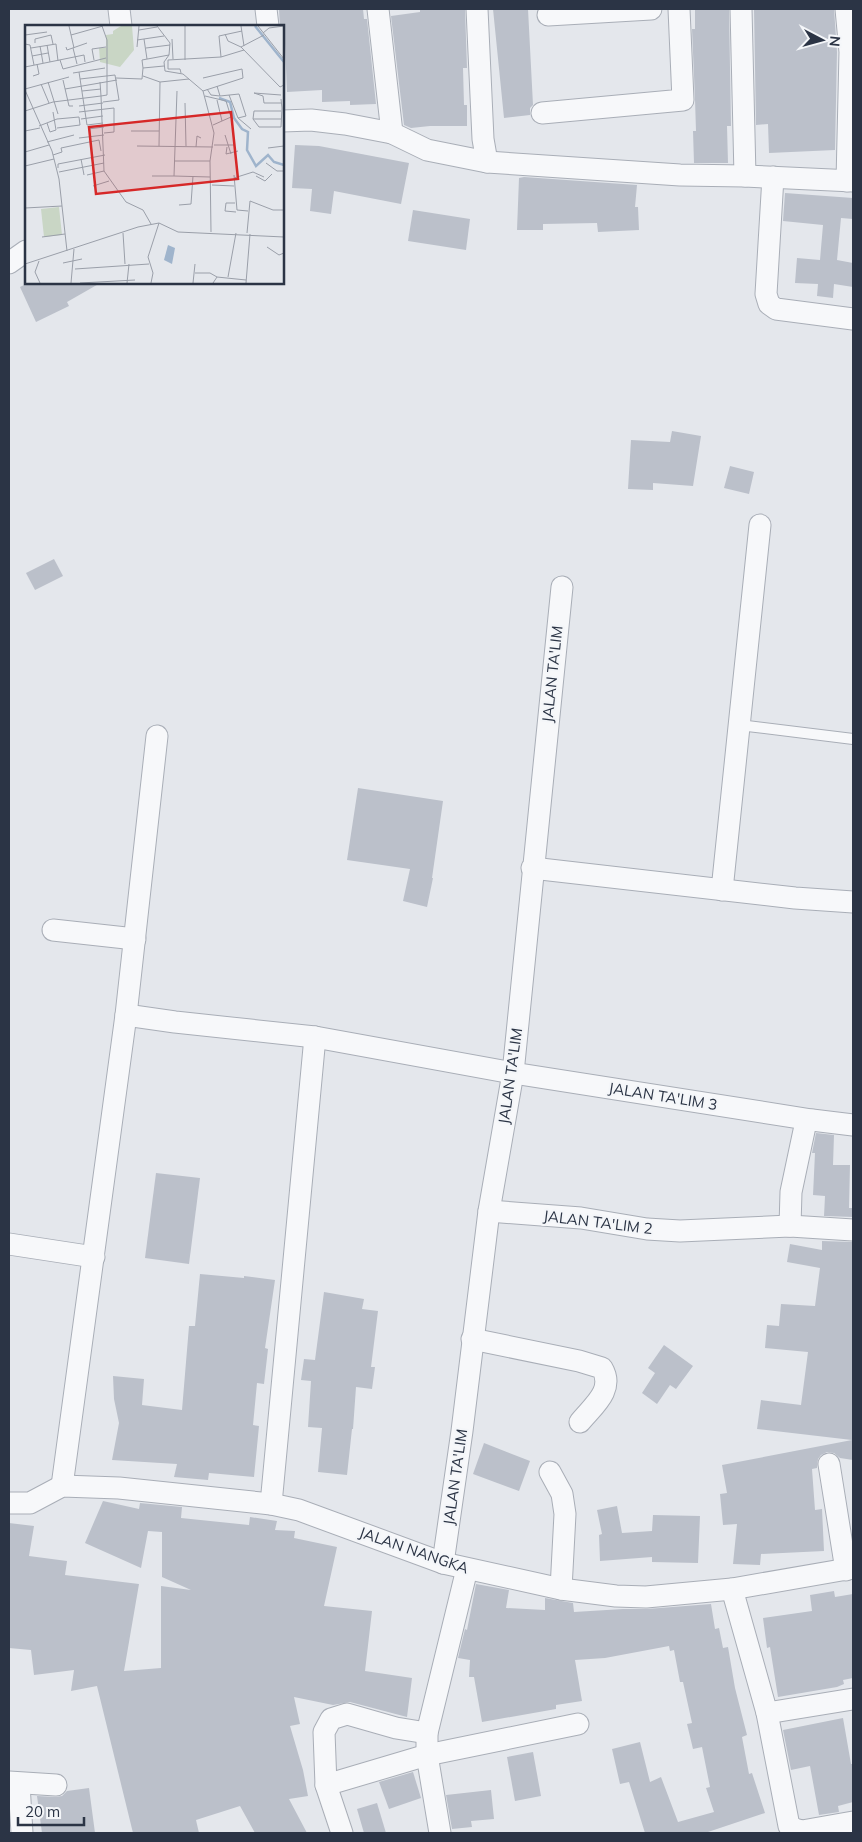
<svg xmlns="http://www.w3.org/2000/svg" width="862" height="1842" viewBox="0 0 862 1842" font-family="Mulish,sans-serif">
<rect width="100%" height="100%" fill="#e4e7ec"/>
<g fill="#bbc0ca">
<polygon points="279,9 363,9 364,19 367,19 376,104 350,105 350,101 322,102 322,90 287,92 285,44 282,44 282,26 280,26"/>
<polygon points="420,9 465,9 467,68 463,68 464,105 467,105 467,126 430,126 411,128 404,125 391,16 420,12"/>
<polygon points="493,9 528,9 533,105 530,108 530,115 504,118"/>
<polygon points="695,9 729,9 731,126 727,126 728,163 694,163 693,131 696,131 695,99 692,29 695,29"/>
<polygon points="754,9 834,9 837,52 835,150 769,153 768,124 756,125"/>
<polygon points="295,145 319,146 409,163 401,204 334,191 331,214 310,211 312,189 292,188"/>
<polygon points="524,177 637,185 635,207 638,207 639,230 598,232 597,223 543,224 543,230 517,230 519,178"/>
<polygon points="785,193 853,198 853,219 841,218 837,260 853,263 853,287 834,284 833,298 817,296 818,284 795,283 797,258 820,260 823,225 783,221"/>
<polygon points="413,210 470,219 466,250 408,241"/>
<polygon points="30,282 102,282 67,302 69,306 36,322 20,287"/>
<polygon points="672,431 701,436 693,486 653,483 653,490 628,489 631,440 670,442"/>
<polygon points="730,466 754,472 749,494 724,488"/>
<polygon points="54,559 63,576 35,590 26,573"/>
<polygon points="358,788 443,801 432,878 433,878 427,907 403,901 410,869 347,860"/>
<polygon points="816,1133 834,1135 833,1165 850,1165 849,1208 853,1208 853,1217 824,1216 825,1196 813,1195 815,1153 812,1153"/>
<polygon points="156,1173 200,1178 189,1264 145,1258"/>
<polygon points="822,1241 853,1242 853,1460 840,1458 834,1453 827,1452 821,1455 818,1459 817,1468 812,1469 815,1510 822,1509 824,1551 761,1554 760,1565 733,1564 737,1524 723,1525 720,1494 727,1493 722,1465 852,1440 757,1429 761,1400 801,1405 808,1352 765,1348 767,1325 779,1326 781,1304 815,1306 820,1268 787,1262 790,1244 822,1250"/>
<polygon points="200,1274 244,1278 244,1276 275,1280 265,1348 268,1349 264,1384 257,1383 253,1425 259,1426 254,1477 209,1473 208,1480 174,1477 177,1464 112,1460 119,1423 114,1399 113,1376 144,1379 142,1405 182,1410 189,1326 195,1326"/>
<polygon points="324,1292 364,1299 362,1309 378,1311 371,1367 375,1367 372,1389 356,1387 353,1429 352,1429 347,1475 318,1472 322,1428 308,1427 311,1381 301,1380 304,1359 315,1360"/>
<polygon points="664,1345 693,1366 676,1389 670,1385 657,1404 642,1393 655,1373 648,1368"/>
<polygon points="484,1443 530,1461 519,1491 473,1474"/>
<polygon points="103,1501 139,1509 140,1503 182,1507 181,1518 249,1525 250,1517 277,1521 275,1530 295,1531 294,1538 337,1547 324,1606 372,1611 365,1671 412,1678 407,1717 350,1702 333,1705 294,1697 300,1724 290,1726 303,1770 308,1796 289,1799 307,1833 255,1833 240,1806 196,1820 199,1833 133,1833 97,1686 71,1691 74,1670 34,1675 31,1650 9,1648 9,1523 34,1526 29,1556 67,1561 65,1575 139,1584 124,1671 161,1668 161,1586 191,1590 162,1577 162,1532 148,1531 141,1568 85,1543"/>
<polygon points="617,1506 622,1533 652,1531 653,1515 700,1516 698,1563 652,1562 652,1557 600,1561 599,1535 602,1534 597,1510"/>
<polygon points="476,1584 509,1590 506,1608 545,1610 545,1598 573,1603 574,1612 623,1609 647,1609 711,1604 715,1629 719,1628 723,1648 728,1647 735,1688 747,1735 742,1737 749,1774 752,1773 765,1813 705,1833 645,1833 629,1782 620,1784 612,1749 640,1742 650,1782 661,1777 678,1822 714,1812 706,1788 710,1787 702,1747 693,1749 687,1724 692,1723 683,1682 680,1682 674,1650 670,1651 669,1646 605,1658 575,1660 582,1701 556,1705 556,1709 482,1722 474,1677 469,1677 470,1660 458,1658 465,1629 467,1630"/>
<polygon points="834,1591 835,1597 853,1594 853,1678 843,1680 844,1684 837,1687 778,1697 770,1647 767,1648 763,1618 812,1611 810,1595"/>
<polygon points="843,1718 851,1764 853,1764 853,1802 838,1806 839,1812 819,1815 810,1766 791,1770 783,1730"/>
<polygon points="533,1752 541,1796 515,1801 507,1757"/>
<polygon points="413,1772 421,1798 389,1809 379,1782"/>
<polygon points="89,1788 95,1833 42,1833 37,1796 56,1797 62,1796 67,1791"/>
<polygon points="491,1790 494,1819 471,1821 472,1827 452,1829 446,1795"/>
<polygon points="377,1803 386,1833 364,1833 357,1809"/>
</g>
<g fill="none" stroke-linecap="round" stroke-linejoin="round">
<defs>
<polyline id="service" points="739,725 853,739"/>
<g id="minor">
<polyline points="119,9 121,26"/>
<polyline points="266,9 268,26"/>
<polyline points="378,9 392,133"/>
<polyline points="477,9 483,139 487,162"/>
<polyline points="741,9 745,176"/>
<polyline points="846,9 850,52 847,181"/>
<polyline points="548,15 651,9"/>
<polyline points="542,113 683,100 679,9"/>
<polyline points="282,121 311,120 345,124 392,133 427,150 487,162 680,175 745,176 853,181"/>
<polyline points="773,177 766,294 769,304 776,309 853,319"/>
<polyline points="9,263 26,251"/>
<polyline points="532,868 795,898 853,902"/>
<polyline points="722,890 760,525"/>
<polyline points="53,930 135,939"/>
<polyline points="126,1015 157,736"/>
<polyline points="489,1211 581,1218 647,1229 680,1231 790,1226 853,1230"/>
<polyline points="790,1226 791,1192 805,1126 808,1121 812,1120"/>
<polyline points="9,1244 94,1257"/>
<path d="M472,1339L579,1361L602,1368C615,1390 593,1406 580,1422"/>
<polyline points="829,1464 846,1570"/>
<polyline points="550,1472 562,1494 565,1514 561,1589"/>
<polyline points="62,1486 126,1015 175,1022 315,1037 513,1073 812,1120 853,1125"/>
<polyline points="9,1503 30,1503 62,1486 119,1488 271,1504 299,1510 443,1563 561,1589 616,1596 646,1597 732,1589 853,1568"/>
<polyline points="271,1504 315,1037"/>
<polyline points="443,1563 462,1431 489,1211 513,1073 562,587"/>
<polyline points="732,1589 767,1713 789,1826 795,1829 802,1831 853,1822"/>
<polyline points="767,1713 853,1699"/>
<polyline points="9,1782 56,1785"/>
<polyline points="19,1784 22,1833"/>
<polyline points="326,1785 427,1755 578,1724"/>
<polyline points="342,1833 326,1785 324,1732 331,1719 347,1714 396,1728 427,1733"/>
<polyline points="440,1833 427,1755 427,1733 467,1569"/>
</g>
</defs>
<use href="#service" stroke="#a9aeb7" stroke-width="12"/>
<use href="#minor" stroke="#a9aeb7" stroke-width="23"/>
<use href="#service" stroke="#f7f8fa" stroke-width="10"/>
<use href="#minor" stroke="#f7f8fa" stroke-width="21"/>
</g>
<g text-anchor="middle" dominant-baseline="central" stroke-width="4.5" stroke-linejoin="round" paint-order="stroke">
<g font-size="15" fill="#2b3445" stroke="#f4f6f9">
<text transform="translate(552 674) rotate(-84)">JALAN TA'LIM</text>
<text transform="translate(510 1076) rotate(-82)">JALAN TA'LIM</text>
<text transform="translate(663 1096) rotate(9)">JALAN TA'LIM 3</text>
<text transform="translate(598 1222) rotate(7)">JALAN TA'LIM 2</text>
<text transform="translate(455 1477) rotate(-82)">JALAN TA'LIM</text>
<text transform="translate(414 1550) rotate(19)">JALAN NANGKA</text>
</g>
</g>
<g transform="translate(25 25)">
<rect width="259" height="259" fill="#e4e7ec"/>
<path d="M96,1H107L109,25L95,42L75,37L74,23H81V10L88,9V6ZM34,182L37,210L19,212L16,184Z" fill="#c9d6c5"/>
<path d="M143,220L150,223L147,239L139,235Z" fill="#9fb4cc"/>
<path fill="none" stroke="#9fb4cc" stroke-width="2.5" d="M230,1L259,37M194,73L205,77L209,93L217,104L223,107L222,125L231,141L243,130L249,137L259,140"/>
<path fill="none" stroke="#9a9fa9" stroke-width="1" d="M44,1L49,23M77,1L82,15V70L76,71L79,146L101,177L118,185L126,199M132,1L145,18L144,30L139,37L140,46L158,49L178,66M216,1L219,21M233,1L259,34M114,5L132,2M238,8L244,3L259,1M200,9L203,16L216,22L255,62L259,60M0,10L22,7M46,10L78,1M119,14L122,34M147,14L148,34M112,15L139,11M10,18V14L26,10L28,19M0,19L5,20L9,40M22,20L25,37M15,21L18,38M41,22L42,25L62,18M112,22L114,1M216,22L239,10M6,23L31,19L33,36M48,23L52,39M121,23L145,20M7,31L23,28M196,32L194,11L217,6M35,35L38,44L81,33M69,35L67,24L81,22M160,35V1M139,41L118,43L117,35L144,30M0,42L59,30L60,37M54,47L62,100L78,98M48,48L80,43M156,48L155,44H143V35L196,32L219,25M8,51L14,49L12,39M118,51L135,57L164,54M91,53L117,54L118,43M178,53L217,44L218,53L178,66M55,54L90,50L94,75L78,77M38,55L44,81H48M23,57L33,89M16,59L24,78M192,61L195,71L214,69L221,91L213,93L204,70M0,64L44,52M40,64L92,55M182,64L186,70L195,71M0,65L27,126L34,154L42,226M57,66L76,64M152,66L149,151L185,152M178,66L189,108L185,136L186,207M180,71L201,76L206,92L188,100M238,71L229,68L256,70M238,71L239,78H256M256,74L257,83L256,102H234L228,94L229,86H256M192,75L197,96M160,78L161,121M54,81L78,78M0,86L28,77L76,71L75,57M54,87L89,83V107L79,108M213,93L226,104M56,94L78,91M228,94H256M22,98L25,107L31,105L28,87M14,101L32,94L54,92L55,100L32,103M63,104L79,102M0,106L15,103M106,106H134M200,110L206,129M54,113L79,110M22,117L49,110M189,120H209M112,121L188,122M134,121L135,57M171,122L172,111L176,113M202,122L201,129L213,126M243,123L259,121M0,127L24,120M28,130L37,127L36,123L74,115L76,126M56,134L59,150M149,136H185M241,138L252,146H259M0,141L29,134M33,143V139L80,130M34,147L79,138M62,150L79,146M209,150L212,185L223,186M127,151H149M231,151L240,156L247,149M209,153L228,147L239,152M187,160L209,161M68,161L84,156M210,178H201L200,186L211,187M154,180L166,179L168,151M0,183L37,181M98,208L100,239M222,208L225,176L248,185H259M17,212L40,209M242,222L254,230L259,228M14,236L10,247L15,258M38,238L57,234M0,239L113,202L134,198L153,207L259,212M50,244L124,239M170,248H185L192,252M203,252L211,208M46,258L49,224M55,258L110,255M102,258L104,239M126,258L128,248L123,232L134,198M168,258L170,239M188,258L192,252L221,255M221,258L225,209"/>
<path fill="#d62828" fill-opacity="0.15" stroke="#d62828" stroke-width="2.5" d="M206,87L213,154L71,169L64,102Z"/>
<rect width="259" height="259" fill="none" stroke="#2b3445" stroke-width="2.5"/>
</g>
<rect width="862" height="1842" fill="none" stroke="#2b3445" stroke-width="20"/>
<g transform="translate(822 40) rotate(96)" stroke="#f4f6f9" stroke-width="4" paint-order="stroke">
<path d="M0-4L9 19L0 12L-9 19Z" fill="#2b3445"/>
<text y="-8" font-size="14" font-weight="bold" text-anchor="middle" fill="#2b3445">N</text>
</g>
<path d="M18 1817v8h66v-8" fill="none" stroke="#2b3445" stroke-width="2.5"/>
<text x="25" y="1817" font-size="15" fill="#2b3445" stroke="#f4f6f9" stroke-width="4" paint-order="stroke">20 m</text>
</svg>
